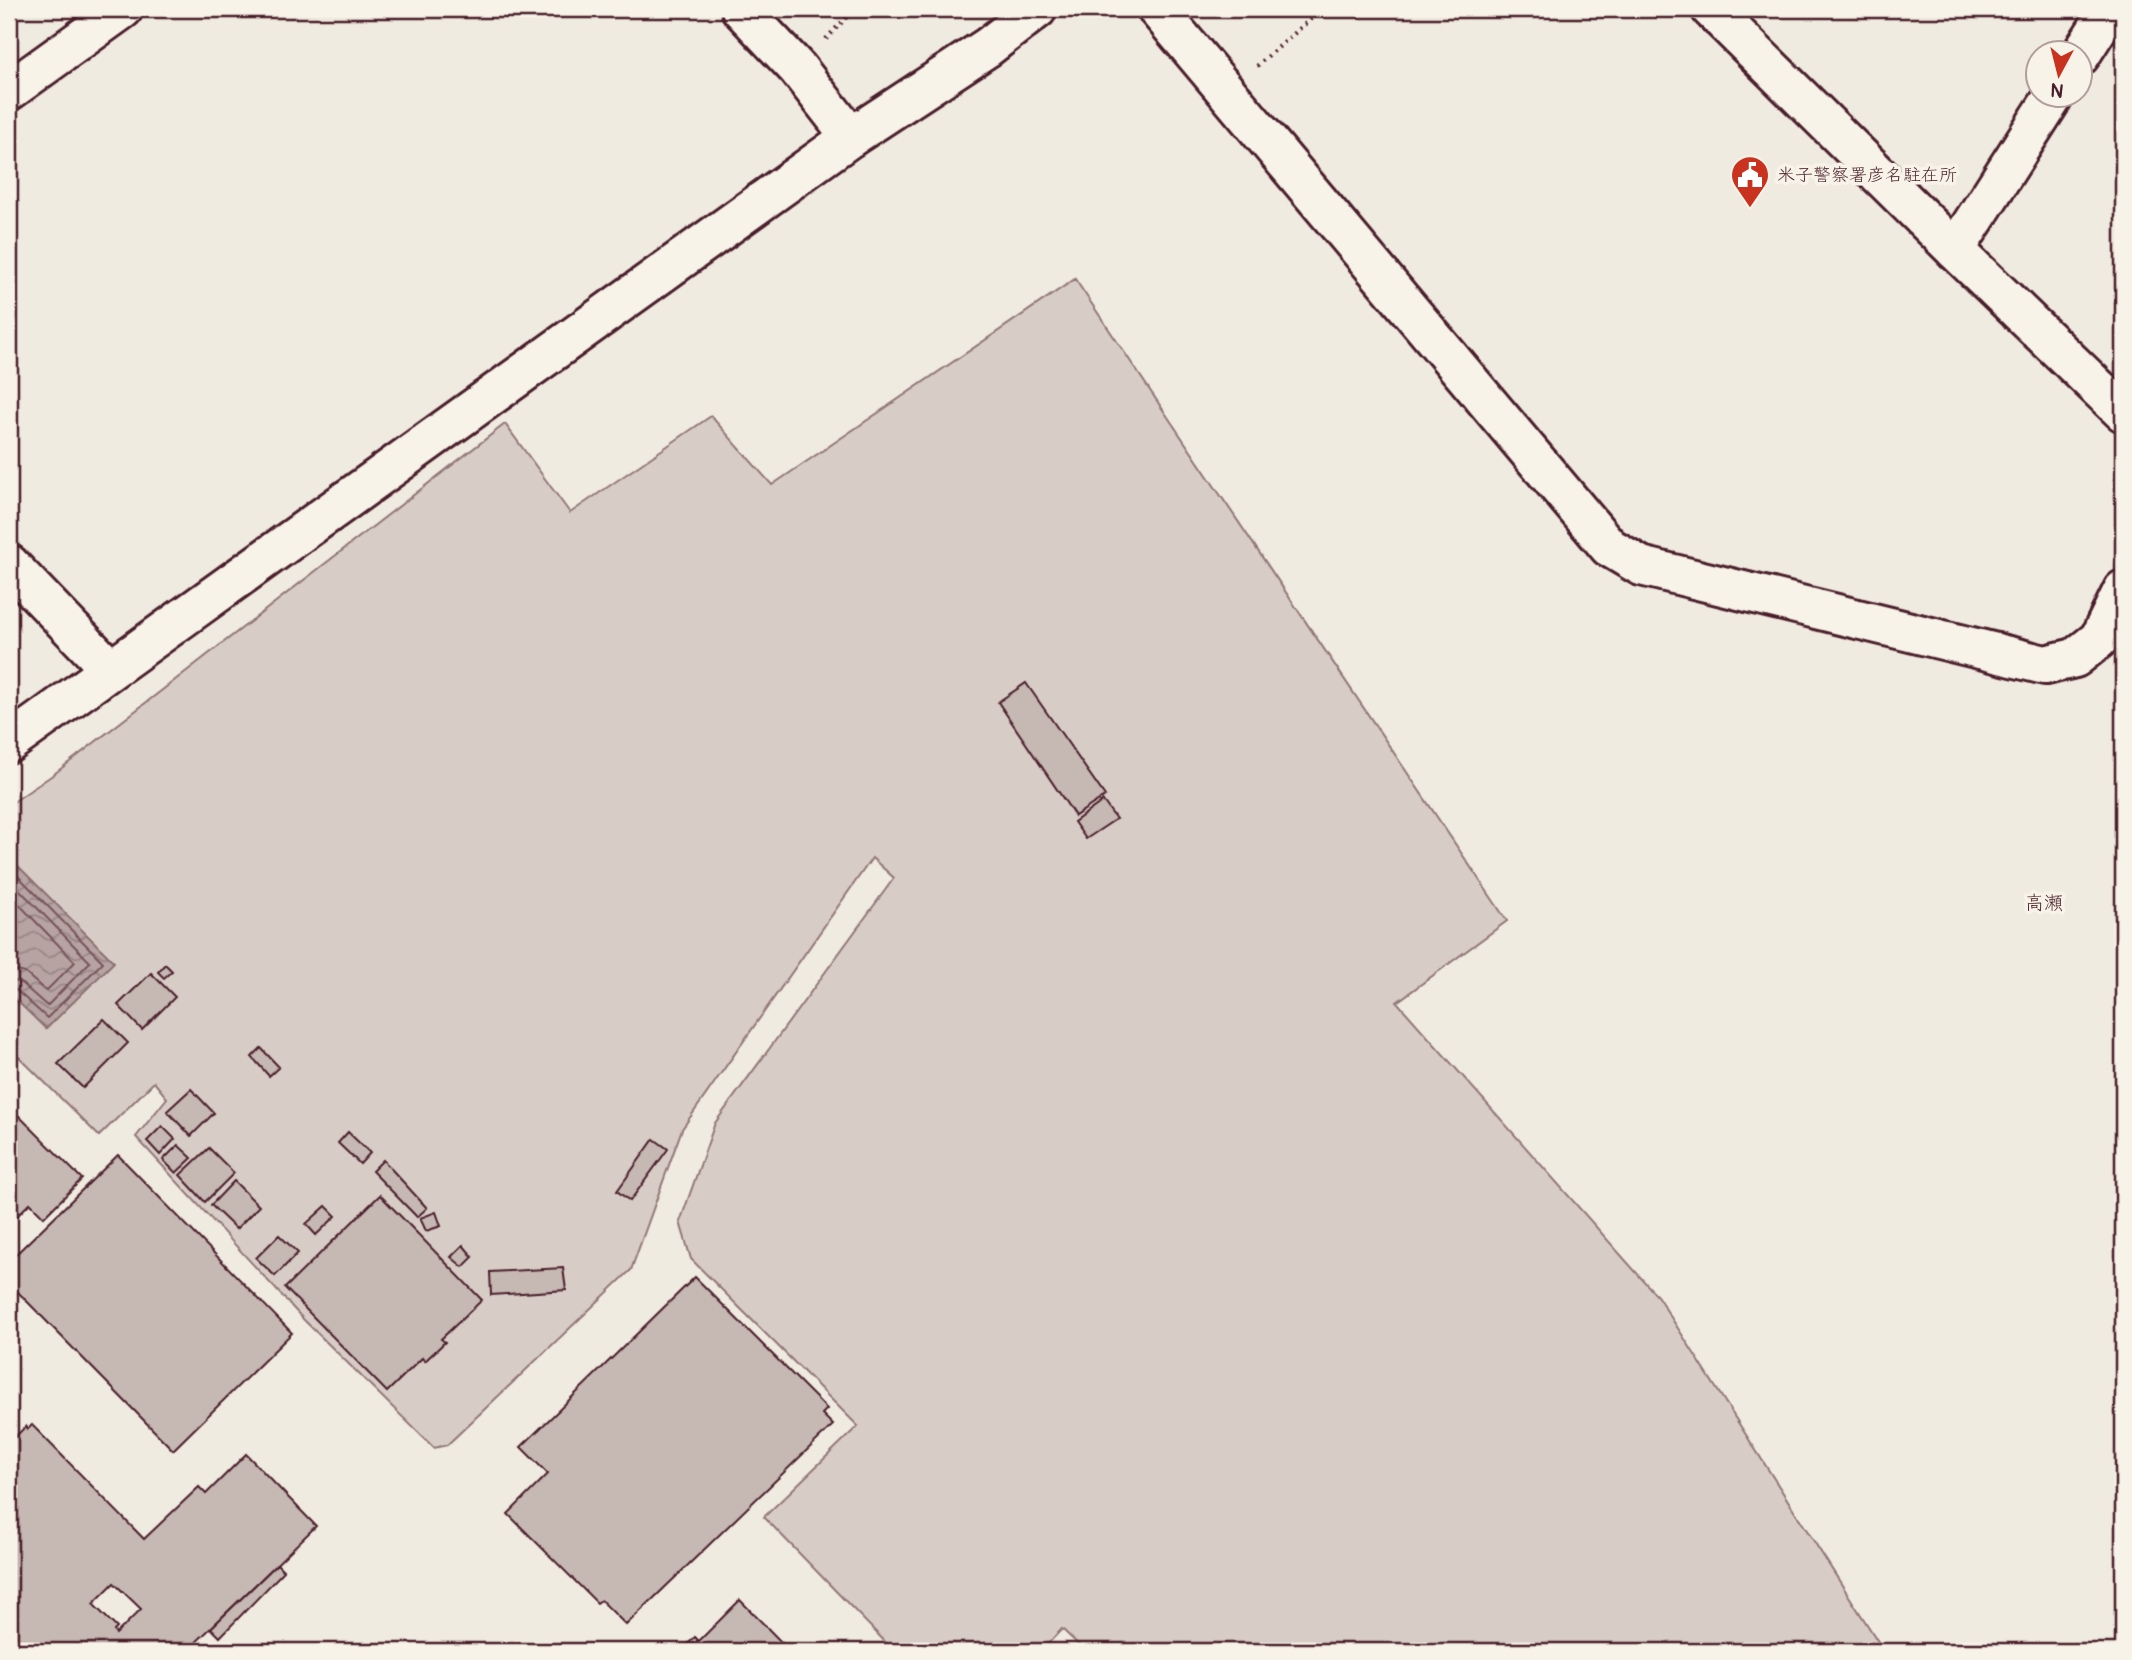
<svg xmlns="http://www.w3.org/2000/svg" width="2132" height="1660" viewBox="0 0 2132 1660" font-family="Pangolin,'Klee One',sans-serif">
<defs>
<pattern id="water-waves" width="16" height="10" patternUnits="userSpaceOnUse" patternTransform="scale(1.75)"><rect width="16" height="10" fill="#b7a4a2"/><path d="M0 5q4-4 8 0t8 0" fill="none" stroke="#978584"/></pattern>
</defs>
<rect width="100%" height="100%" fill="#f0ebe0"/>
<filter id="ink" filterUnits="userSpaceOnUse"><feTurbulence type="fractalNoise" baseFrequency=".0143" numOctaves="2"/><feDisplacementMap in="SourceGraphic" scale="14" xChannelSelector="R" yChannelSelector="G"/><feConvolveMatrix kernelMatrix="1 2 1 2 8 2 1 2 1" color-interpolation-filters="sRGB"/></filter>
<g filter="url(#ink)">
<polygon fill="#d8cdc6" stroke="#917678" stroke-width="2" points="1075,279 1507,921 1397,1002 1658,1297 1884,1651 1085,1651 1062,1629 1041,1651 894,1651 764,1517 858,1426 691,1259 680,1222 715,1123 894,878 872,858 682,1129 631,1270 447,1445 434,1448 305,1321 136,1137 167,1098 154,1082 99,1136 9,1047 9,805 54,774 505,424 570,513 711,416 772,485"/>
<polygon fill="url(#water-waves)" stroke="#8b6f72" stroke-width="2" points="9,857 114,962 46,1029 9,993"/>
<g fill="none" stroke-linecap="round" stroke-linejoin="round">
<g stroke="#76545b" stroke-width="2">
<polyline points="9,867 103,962 47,1018 16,990 9,988"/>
<polyline points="9,879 90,962 47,1006 21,983 9,979"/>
<polyline points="9,894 75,962 46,991 25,973 9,969"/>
</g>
</g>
<g fill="#c6b8b3" stroke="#4a1f2b" stroke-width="2" fill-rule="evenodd">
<polygon points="1026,683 1105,796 1075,816 998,702"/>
<polygon points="1103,801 1116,819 1086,839 1074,822"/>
<polygon points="165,964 172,971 164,978 158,972"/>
<polygon points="151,973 175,997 142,1030 118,1005"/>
<polygon points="104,1019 128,1043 83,1088 58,1064"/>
<polygon points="261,1048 279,1067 269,1076 252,1057"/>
<polygon points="191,1089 214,1113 191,1136 167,1111"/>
<polygon points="9,1106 82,1179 44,1217 30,1203 10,1223"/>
<polygon points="162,1126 175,1139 160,1155 147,1141"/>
<polygon points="348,1132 370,1153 360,1164 338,1143"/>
<polygon points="654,1139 668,1149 630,1201 617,1191"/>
<polygon points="178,1145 192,1158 176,1173 163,1160"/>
<polygon points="209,1148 234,1173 205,1202 180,1175"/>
<polygon points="118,1155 292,1333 173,1450 9,1283 9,1261"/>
<polygon points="383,1160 427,1208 417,1217 372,1171"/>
<polygon points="234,1181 259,1206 236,1229 211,1205"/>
<polygon points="380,1195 482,1300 441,1339 445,1342 425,1361 422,1358 387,1392 285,1288"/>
<polygon points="326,1206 336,1216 316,1235 306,1224"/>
<polygon points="436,1212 441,1226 426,1231 420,1218"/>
<polygon points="279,1235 298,1253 275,1276 256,1258"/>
<polygon points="463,1245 473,1257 463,1267 451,1257"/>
<polygon points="563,1268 566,1290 491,1295 490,1272"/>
<polygon points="695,1277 827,1409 822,1414 833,1425 626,1625 601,1600 597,1603 508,1514 548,1474 521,1447"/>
<path d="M32,1425L144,1539L199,1487L206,1494L246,1454L316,1526L187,1651H9V1443L26,1426L28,1429ZM114,1583L141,1609L116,1634L114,1631L117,1628L93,1604Z"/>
<polygon points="277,1564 284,1571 220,1637 211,1628"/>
<polygon points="740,1600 790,1651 689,1651"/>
<polygon points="695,1637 698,1640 686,1651 681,1651"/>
</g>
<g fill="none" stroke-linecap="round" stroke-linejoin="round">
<defs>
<g id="street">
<polyline points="1157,9 1609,547 1641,566 2045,665 2075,658 2099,639 2123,590"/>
<polyline points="1711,9 1955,250 2123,412"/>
<polyline points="2080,56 2110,9"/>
<polyline points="9,91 123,9"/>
<polyline points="851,137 988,47 1037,9"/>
<polyline points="1955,250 2055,94"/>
<polyline points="9,564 110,669"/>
<polyline points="9,743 851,137 798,69 741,9"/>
</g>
</defs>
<use href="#street" stroke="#4a1f2b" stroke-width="44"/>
<g stroke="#4a1f2b" stroke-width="4.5" stroke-dasharray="2 5" stroke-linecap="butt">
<polyline points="826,39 854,9"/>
<polyline points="1257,66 1322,9"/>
</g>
<use href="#street" stroke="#f7f3e8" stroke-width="38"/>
</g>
</g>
<defs>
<symbol id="civic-pin" viewBox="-11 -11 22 30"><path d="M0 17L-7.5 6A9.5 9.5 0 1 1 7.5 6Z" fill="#c8321e" stroke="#f7f3e8"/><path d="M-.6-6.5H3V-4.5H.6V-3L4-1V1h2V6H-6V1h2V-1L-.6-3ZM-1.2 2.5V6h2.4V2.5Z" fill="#fff"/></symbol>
</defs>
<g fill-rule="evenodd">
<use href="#civic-pin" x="1728" y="153" width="44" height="60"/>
</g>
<g text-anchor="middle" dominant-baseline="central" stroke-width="7" stroke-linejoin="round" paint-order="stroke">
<g font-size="18" fill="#4a1f2b" stroke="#f7f3e8" text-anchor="start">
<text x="1777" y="175">米子警察署彦名駐在所</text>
</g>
<g font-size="19" fill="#4a1f2b" stroke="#f7f3e8">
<text x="2044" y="903">高瀬</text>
</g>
</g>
<rect width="2132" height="1660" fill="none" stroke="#f7f3e8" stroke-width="35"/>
<rect x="18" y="18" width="2097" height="1625" fill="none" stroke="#4a1f2b" stroke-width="2.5" filter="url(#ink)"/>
<g transform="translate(2059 74) rotate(187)"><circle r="33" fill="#f7f3e8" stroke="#b29e9c" stroke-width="2"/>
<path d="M0-5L12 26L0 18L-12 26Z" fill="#c8321e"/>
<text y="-10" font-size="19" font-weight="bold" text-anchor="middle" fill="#4a1f2b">N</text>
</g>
</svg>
